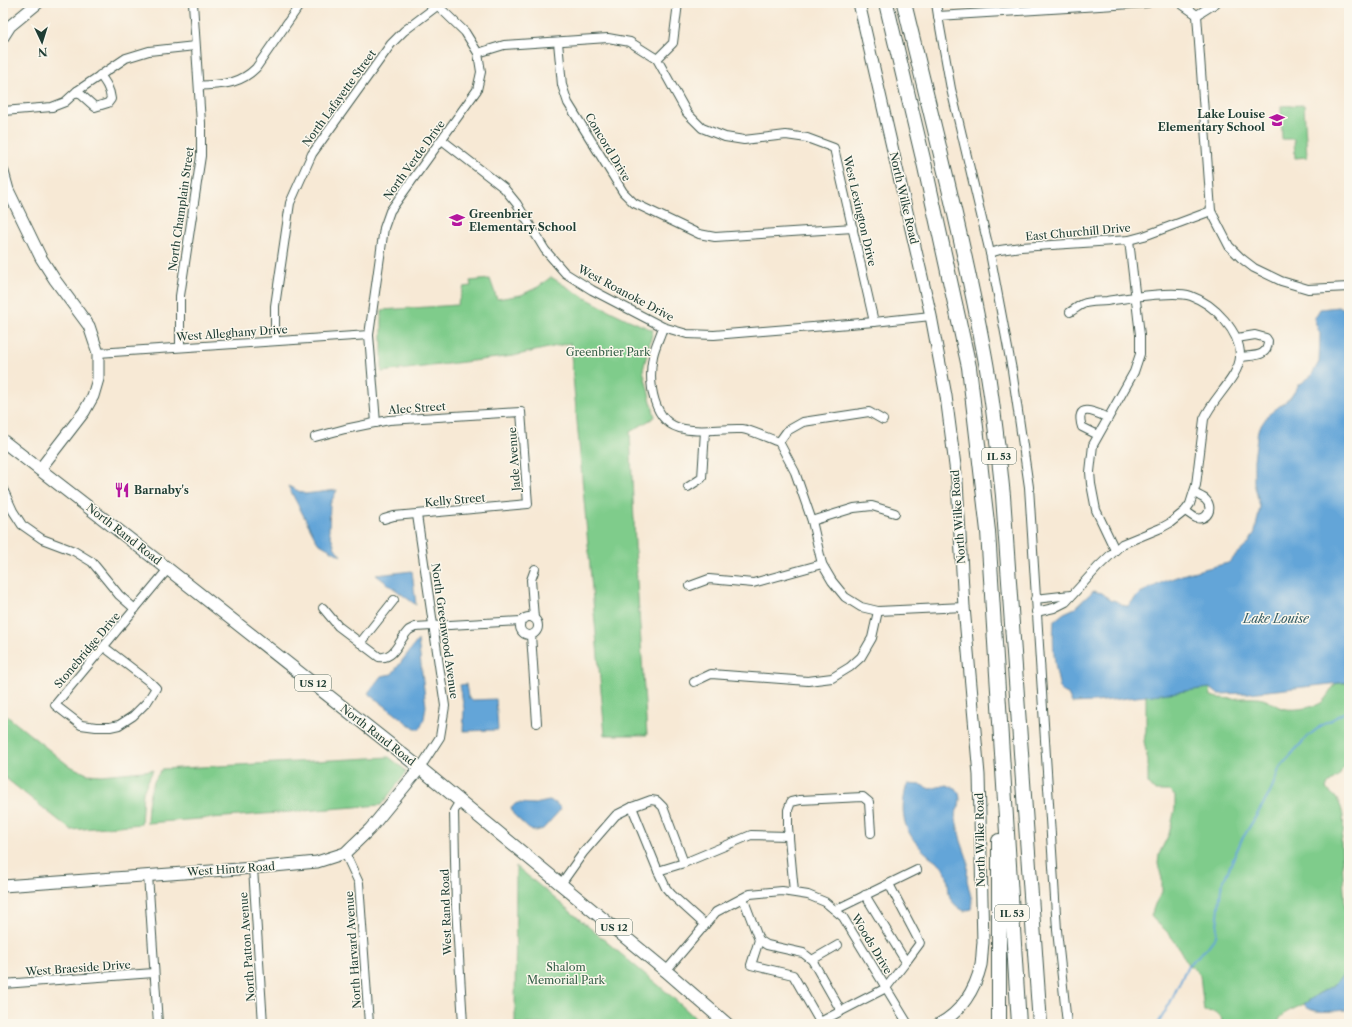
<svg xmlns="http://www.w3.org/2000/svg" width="1352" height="1027" viewBox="0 0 1352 1027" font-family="'Libre Caslon Text',serif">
<rect width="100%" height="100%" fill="#fbf7ec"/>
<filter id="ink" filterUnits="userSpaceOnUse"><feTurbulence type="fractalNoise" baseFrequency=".025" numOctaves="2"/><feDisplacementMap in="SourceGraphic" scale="8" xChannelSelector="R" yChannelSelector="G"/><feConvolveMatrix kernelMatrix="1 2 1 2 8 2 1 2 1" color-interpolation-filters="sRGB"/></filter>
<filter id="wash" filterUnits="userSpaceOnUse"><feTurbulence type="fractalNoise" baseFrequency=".012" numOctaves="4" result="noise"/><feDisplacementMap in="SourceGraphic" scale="16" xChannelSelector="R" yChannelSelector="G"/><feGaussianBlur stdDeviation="0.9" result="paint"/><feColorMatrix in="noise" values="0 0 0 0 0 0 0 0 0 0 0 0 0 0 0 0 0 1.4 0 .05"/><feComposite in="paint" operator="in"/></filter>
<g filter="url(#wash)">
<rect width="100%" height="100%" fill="#f7e9d5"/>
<g fill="#7fcc8b" stroke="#4f8460">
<polygon points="1304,105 1307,157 1295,158 1294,139 1282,139 1281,106"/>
<path d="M551,277C584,298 617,316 653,330L643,370L655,417L630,432L636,566L647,735H605L570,343L513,356L382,372V310L457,305L464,287L471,286L470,281L490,279L497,299L521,295L538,287Z"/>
<path d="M1336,683H1349V754L1339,776L1328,784L1326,789C1329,792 1333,794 1336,798C1345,809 1345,829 1341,842L1349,970L1338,980L1333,986L1318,994L1304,1004L1287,1012L1281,1017L1276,1024H1221L1222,1019L1215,1012L1204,1011L1200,975L1193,967L1188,965C1182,954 1176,941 1167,932C1162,926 1156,923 1151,916L1155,904L1162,892V879L1158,864L1159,854L1169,834L1175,809V796L1169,791H1155L1148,783V761L1144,741L1146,730V695L1210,688L1211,696C1226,701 1241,697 1257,698C1267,699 1271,703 1279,707C1288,712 1313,708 1321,703C1327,698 1332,688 1336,683Z"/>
<polygon points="3,713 68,765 87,774 101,775 153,770 143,792 141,824 71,830 3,776"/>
<path d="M389,757L404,769L406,773L381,805L147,823C148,802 148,787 162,769Z"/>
<polygon points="516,866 670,995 702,1024 515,1024"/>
</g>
<g fill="#64a5d8" stroke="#427186">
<path d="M1338,307L1343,308L1347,314L1349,330V682L1249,693L1218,694L1210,688L1095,702L1072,703L1068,694L1061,691C1054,667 1052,645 1054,621L1064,613L1075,608L1093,591L1102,593L1112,601L1114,600L1125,606H1128L1140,593L1165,581L1188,573L1228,563L1249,543L1255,532L1260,507L1254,483V460L1258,430L1268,415L1290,398L1299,385L1311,376L1319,362L1320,334L1314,319L1320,309Z"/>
<polygon points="288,486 305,494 337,490 330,504 329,530 335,548 341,556 318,543"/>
<polygon points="412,571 416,605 376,575"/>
<polygon points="418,640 426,706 424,719 420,729 415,729 368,693 381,676 392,674"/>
<polygon points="466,684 468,697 472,700 496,699 498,730 463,731 464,709 460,685"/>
<path d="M908,784L921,785L930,789L946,785L956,788L959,793L960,799L959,806L955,815L961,841L968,861L967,880L972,901L971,909L964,911C940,897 954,889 944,869C941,863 933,859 928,855C910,839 900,823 904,798C905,793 905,788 908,784Z"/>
<polygon points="549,801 556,803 561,809 543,829 536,831 530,830 513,814 511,807 517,803 535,804"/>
<path d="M1349,970V1010C1336,1010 1311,1016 1304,1004L1318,994L1333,986L1338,980Z"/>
</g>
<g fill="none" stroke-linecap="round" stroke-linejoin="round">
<polyline stroke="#64a5d8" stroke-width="2" points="1158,1024 1170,1003 1188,965 1207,948 1216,936 1221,887 1241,841 1270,793 1280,767 1307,737 1322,725 1349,710"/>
</g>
</g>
<g filter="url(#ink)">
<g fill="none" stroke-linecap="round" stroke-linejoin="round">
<defs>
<g id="street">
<polyline points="936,3 938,16 951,89 990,253 1012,370 1029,487 1057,930 1067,1024"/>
<polyline points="1180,3 1197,15"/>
<polyline points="1197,15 1211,211 1229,246 1241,258 1254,268 1281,281 1308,289 1349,287"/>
<polyline points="1197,15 1216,3"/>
<polyline points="938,16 1148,3"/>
<polyline points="558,42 562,85 568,103 623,192 634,203 699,234 715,237 853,228"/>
<polyline points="478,53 504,45 608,38 630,42 657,59 687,113 702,128 725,137 744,140 786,135 807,138 834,148 874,322"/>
<polyline points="657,59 673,43 678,3"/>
<path d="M199,86C222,84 239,85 256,68L301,3"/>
<path d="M77,91L95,107L108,103L111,99C110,89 106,83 100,75"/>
<polyline points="3,111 52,107 65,102 77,91 126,58 149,51 195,46"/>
<polyline points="442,140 504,188 517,204 545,250 565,273 592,290 663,327 687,334 714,335 874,322 931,316"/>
<polyline points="990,253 1000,250 1021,247 1129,240 1144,236 1211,211"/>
<path d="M663,327C660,337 655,346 653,356C648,382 652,424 684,429C703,433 722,428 742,429C751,430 770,439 779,442L795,472L812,521L822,564L832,581L845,597L861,607L878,611L964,607"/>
<path d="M1237,338L1255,335L1266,338L1268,341C1268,358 1253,355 1240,357"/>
<polyline points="275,341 275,306 290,203 312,154 391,44 404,31 437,6"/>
<polyline points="180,347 180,296 201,156 201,123 193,3"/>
<polyline points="98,353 369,335"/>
<polyline points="376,423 369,335 384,228 390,211 477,90 481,72 478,53 465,32 435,3"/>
<path d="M1098,435L1082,427C1074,401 1097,413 1108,418"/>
<polyline points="315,437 345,429 389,420 521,412 528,504 394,516 384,519"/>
<polyline points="779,442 787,431 803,422 869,412 883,420"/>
<polyline points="688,487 702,478 705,431"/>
<polyline points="3,489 13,511 22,525 42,539 74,551 92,562 119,595 135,609"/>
<path d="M1185,511C1189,513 1193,517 1196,518C1208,521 1214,507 1205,499C1202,497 1198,495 1194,493"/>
<polyline points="417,515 445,706 440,737 420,768"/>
<polyline points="812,521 854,508 872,506 895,513"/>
<polyline points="1115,550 1096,510 1091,484 1090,472 1093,445 1134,372 1140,354 1140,335 1129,240"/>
<polyline points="690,586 709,579 753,583 822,564"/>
<polyline points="1035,599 1071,595"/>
<path d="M323,608L338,626L379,657C395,660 399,639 409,630C411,629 413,628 415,627L521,621"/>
<path d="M1036,612L1054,608L1066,602L1098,567L1122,544L1161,528L1170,523L1185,511L1190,504L1196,485L1204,419C1212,399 1239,377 1240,357C1241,332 1214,304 1191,296C1173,290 1127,298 1107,301C1099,302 1090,301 1083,304C1078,306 1074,310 1070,312"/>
<circle cx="529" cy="626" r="9"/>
<polyline points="534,618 531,580 535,569"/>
<polyline points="531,635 537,723"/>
<polyline points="360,643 394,600"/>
<polyline points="104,647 151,683 156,688 147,702 133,716 119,725 110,727 96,727 81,725 55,705 168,569"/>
<polyline points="694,682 711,674 808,681 832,678 850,667 861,657 872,638 878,611"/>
<polyline points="460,801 454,811 456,907 463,1024"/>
<polyline points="632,807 658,871 666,888 672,895 705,925"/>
<polyline points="345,853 359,883 369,1024"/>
<polyline points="253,868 263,1024"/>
<polyline points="658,871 684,863 751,835 789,836"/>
<polyline points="148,875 158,1024"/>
<polyline points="561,884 583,853 616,815 632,807 651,800 657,801 663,807 684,863"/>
<polyline points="794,892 788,827 788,810 791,802 800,800 863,797 869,802 871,833"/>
<polyline points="865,895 906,962 920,943 889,884"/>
<polyline points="743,898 759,940 751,965 793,975 820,1022 886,988 906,962"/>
<polyline points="835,910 917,870"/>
<polyline points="759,940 767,945 803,953 812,960 841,1011"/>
<polyline points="812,960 838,945"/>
<polyline points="666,971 716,912 750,894 782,891 808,895 825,902 843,917 908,1024"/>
<polyline points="3,984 154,973"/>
</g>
<g id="secondary">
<path d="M859,3L931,316L946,396L957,481L964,607L979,775L983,943C982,950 982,958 981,965C975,990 961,1012 939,1024"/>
<polyline points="3,37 10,26 38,3"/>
<polyline points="3,172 8,190 41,258 55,280 89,326 98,353 98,379 93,396 84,412 40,469"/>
<polyline points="3,886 253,868 317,862 345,853 370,829 420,768"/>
</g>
<polyline id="primary" points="3,441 168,569 420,768 666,971 727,1024"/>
<g id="highway">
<polyline points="886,3 925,167 969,367 988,531 1019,1024"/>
<path d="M904,3C932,119 962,234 984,352C993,399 998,447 1003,496L1040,1024"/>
<polyline points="999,841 999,1024"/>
</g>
</defs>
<use href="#street" stroke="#3f574c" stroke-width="10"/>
<use href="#secondary" stroke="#3f574c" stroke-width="13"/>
<use href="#primary" stroke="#3f574c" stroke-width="14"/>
<use href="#highway" stroke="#3f574c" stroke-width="16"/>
<use href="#street" stroke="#fff" stroke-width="8"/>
<use href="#secondary" stroke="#fff" stroke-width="11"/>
<use href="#primary" stroke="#fff" stroke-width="12"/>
<use href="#highway" stroke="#fff" stroke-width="14"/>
</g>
</g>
<defs>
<symbol id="school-bare" viewBox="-9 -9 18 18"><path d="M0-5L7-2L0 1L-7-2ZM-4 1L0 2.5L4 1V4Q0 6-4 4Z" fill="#b5179e" stroke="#fbf7ec" stroke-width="2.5" paint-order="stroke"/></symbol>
<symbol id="restaurant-bare" viewBox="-9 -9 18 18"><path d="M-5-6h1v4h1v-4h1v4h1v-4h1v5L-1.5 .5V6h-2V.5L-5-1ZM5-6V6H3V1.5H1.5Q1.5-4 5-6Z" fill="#b5179e" stroke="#fbf7ec" stroke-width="2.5" paint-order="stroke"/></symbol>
</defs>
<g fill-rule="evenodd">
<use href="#school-bare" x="1266" y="109" width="22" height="22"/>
<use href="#school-bare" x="446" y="209" width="22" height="22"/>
<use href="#restaurant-bare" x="111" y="479" width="22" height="22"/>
</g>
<g text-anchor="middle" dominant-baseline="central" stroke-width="3" stroke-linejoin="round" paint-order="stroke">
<g fill="#fbf7ec" stroke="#61756b" stroke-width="1">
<rect x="982" y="448" width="34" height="16" rx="3"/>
<rect x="295" y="675" width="36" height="16" rx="3"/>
<rect x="995" y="905" width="34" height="16" rx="3"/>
<rect x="596" y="919" width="36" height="16" rx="3"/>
</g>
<g font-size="10" font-weight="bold" fill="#1f3d34">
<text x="999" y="456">IL 53</text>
<text x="313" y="683">US 12</text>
<text x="1012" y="913">IL 53</text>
<text x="614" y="927">US 12</text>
</g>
<g font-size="11" fill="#1f3d34" stroke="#fbf7ec">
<text transform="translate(339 98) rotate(-54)">North Lafayette Street</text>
<text transform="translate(608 147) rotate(59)">Concord Drive</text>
<text transform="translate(414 160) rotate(-54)">North Verde Drive</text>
<text transform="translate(904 198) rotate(77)">North Wilke Road</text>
<text transform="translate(181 209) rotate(-82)">North Champlain Street</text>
<text transform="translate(860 211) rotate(77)">West Lexington Drive</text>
<text transform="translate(1078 232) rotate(-5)">East Churchill Drive</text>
<text transform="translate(626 293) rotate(28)">West Roanoke Drive</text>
<text transform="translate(232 333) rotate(-4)">West Alleghany Drive</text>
<text transform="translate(417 408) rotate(-4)">Alec Street</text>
<text transform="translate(514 459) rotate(-94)">Jade Avenue</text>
<text transform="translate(455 500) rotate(-5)">Kelly Street</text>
<text transform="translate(958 517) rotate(-94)">North Wilke Road</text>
<text transform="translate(124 534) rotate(38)">North Rand Road</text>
<text transform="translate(445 631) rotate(82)">North Greenwood Avenue</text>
<text transform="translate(87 650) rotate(-50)">Stonebridge Drive</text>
<text transform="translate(378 735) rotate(38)">North Rand Road</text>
<text transform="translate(980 840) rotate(-91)">North Wilke Road</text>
<text transform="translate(231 869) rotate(-4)">West Hintz Road</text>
<text transform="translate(446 912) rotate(-92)">West Rand Road</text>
<text transform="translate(872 944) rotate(59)">Woods Drive</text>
<text transform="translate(247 947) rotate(-94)">North Patton Avenue</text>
<text transform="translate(353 950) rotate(-94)">North Harvard Avenue</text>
<text transform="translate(78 968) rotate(-4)">West Braeside Drive</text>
</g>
<g font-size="11" font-weight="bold" fill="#1f3d34" stroke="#fbf7ec" text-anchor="start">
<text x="1265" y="114" text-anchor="end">Lake Louise<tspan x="1265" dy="13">Elementary School</tspan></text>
<text x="469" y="214">Greenbrier<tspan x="469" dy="13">Elementary School</tspan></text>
<text x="134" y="490">Barnaby's</text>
</g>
<g font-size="11" fill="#37614a" stroke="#fbf7ec">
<text x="608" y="352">Greenbrier Park</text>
<text x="566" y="967">Shalom<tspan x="566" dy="13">Memorial Park</tspan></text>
</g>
<g font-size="12" font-style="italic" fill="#345c65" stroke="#fbf7ec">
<text x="1276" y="618">Lake Louise</text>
</g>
</g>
<rect width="1352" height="1027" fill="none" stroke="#fbf7ec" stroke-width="16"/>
<g transform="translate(42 42) rotate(176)" stroke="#fbf7ec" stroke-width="3" paint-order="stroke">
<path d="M0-3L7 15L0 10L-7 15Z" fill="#1f3d34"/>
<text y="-6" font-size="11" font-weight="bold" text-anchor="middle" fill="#1f3d34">N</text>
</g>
</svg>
